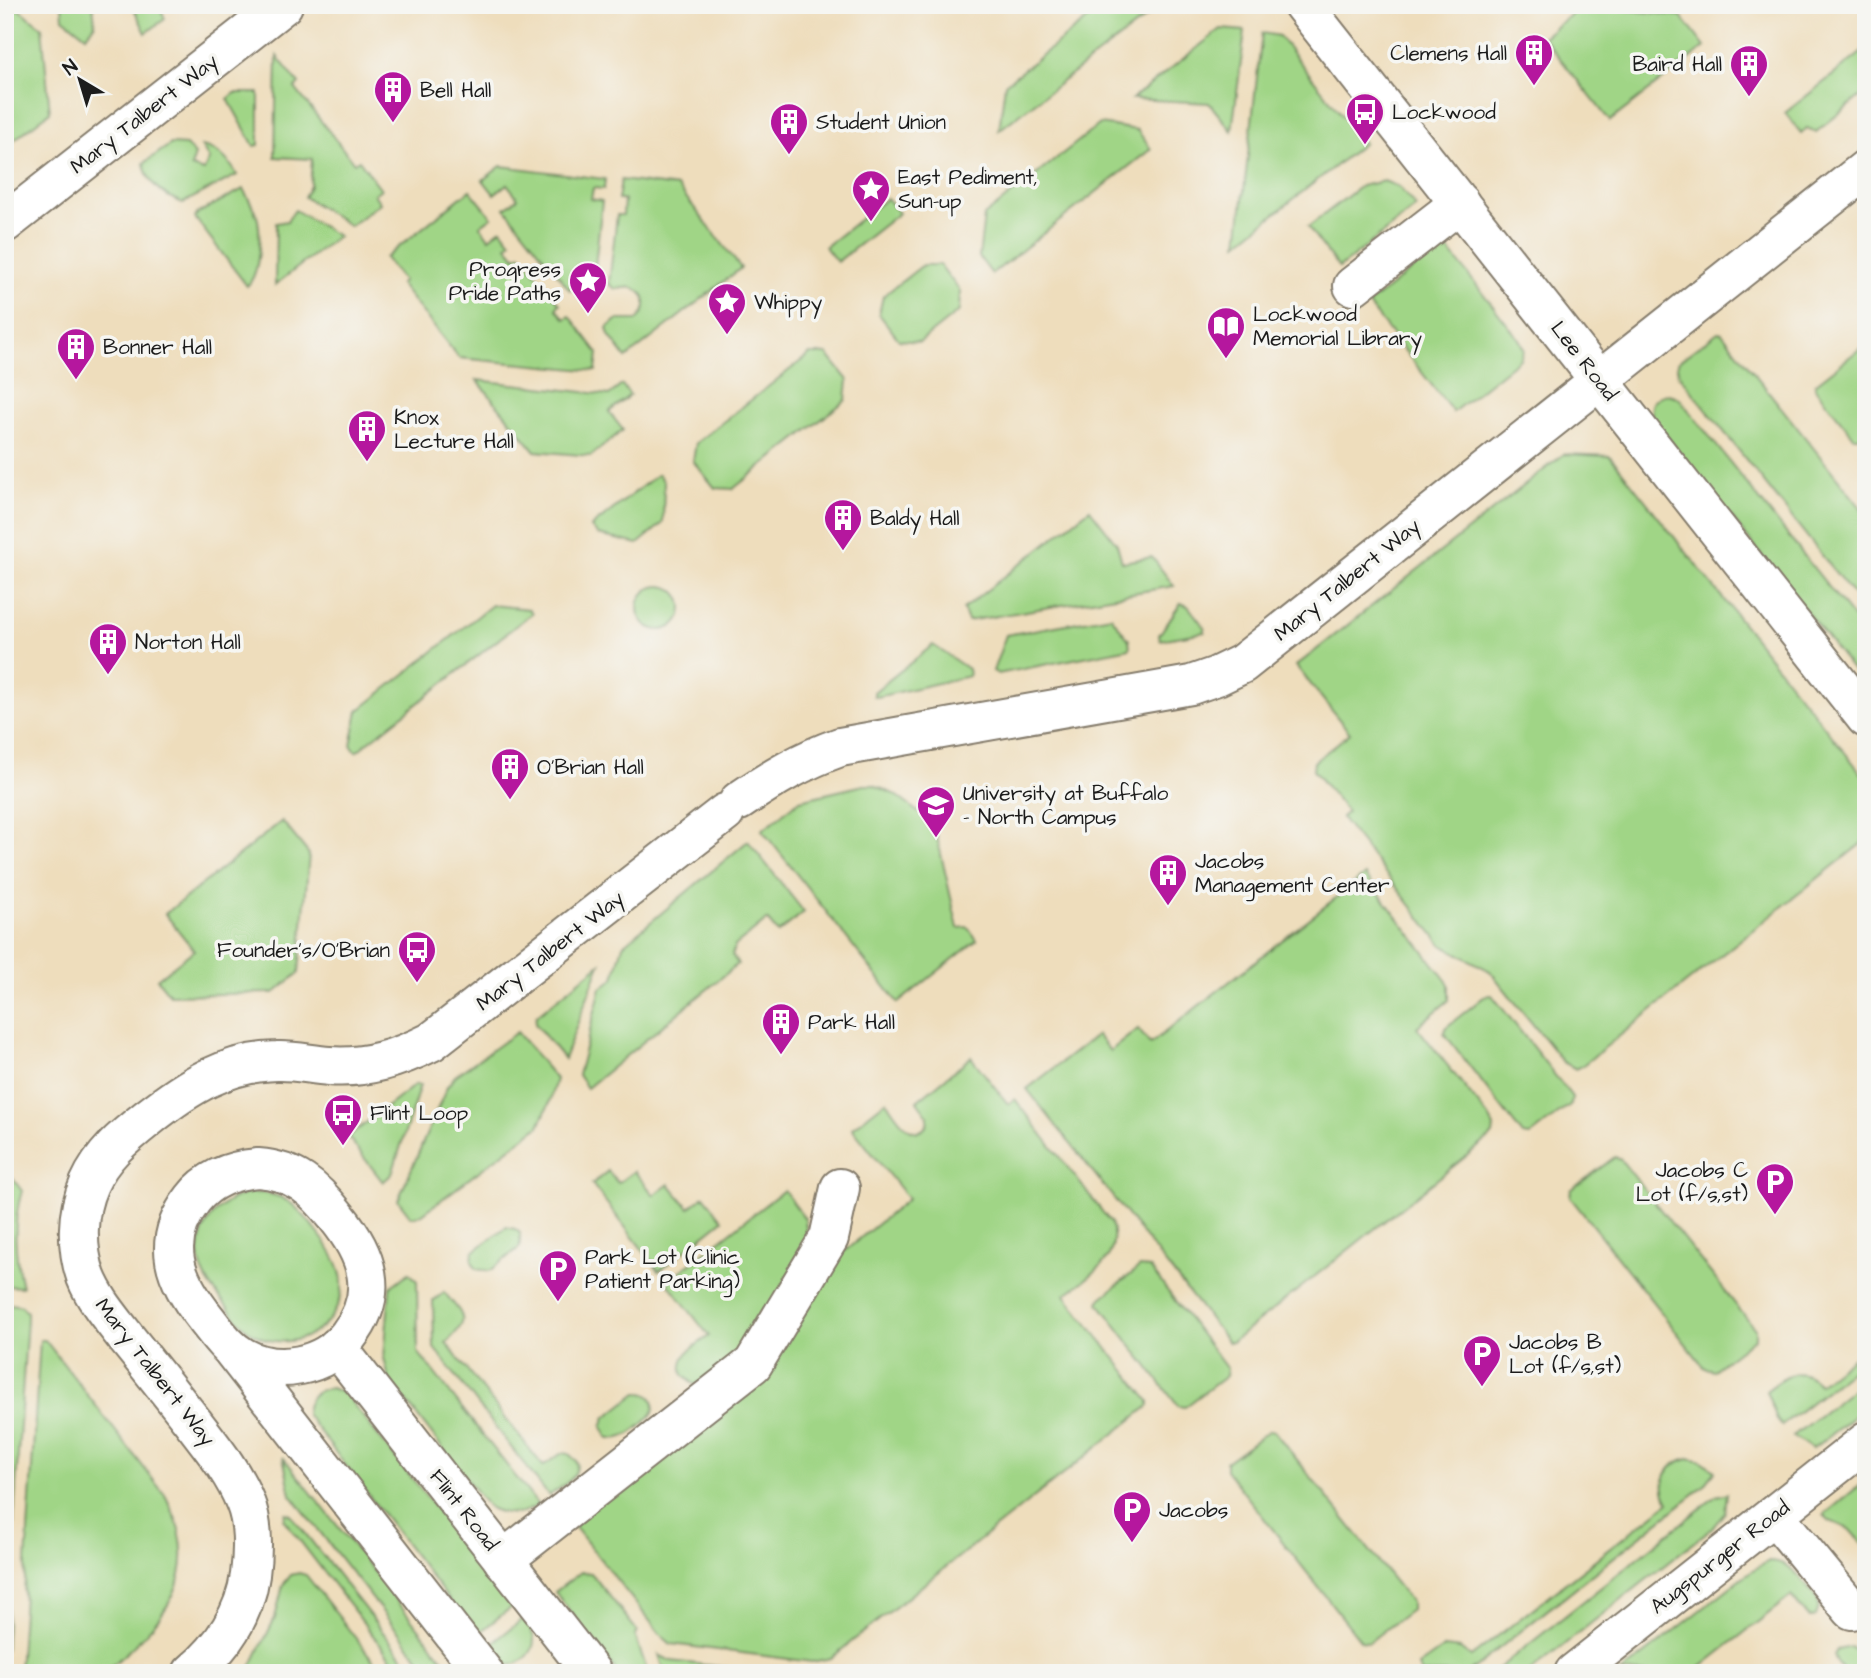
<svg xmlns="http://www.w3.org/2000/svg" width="1871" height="1678" viewBox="0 0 1871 1678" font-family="'Architects Daughter',sans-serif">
<rect width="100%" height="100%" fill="#f6f6f2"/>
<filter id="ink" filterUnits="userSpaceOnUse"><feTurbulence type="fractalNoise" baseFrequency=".0143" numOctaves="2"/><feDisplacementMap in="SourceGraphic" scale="14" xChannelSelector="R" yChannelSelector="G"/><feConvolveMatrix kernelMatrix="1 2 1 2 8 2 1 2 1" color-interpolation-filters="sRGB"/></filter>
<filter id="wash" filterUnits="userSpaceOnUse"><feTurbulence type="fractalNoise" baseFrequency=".00686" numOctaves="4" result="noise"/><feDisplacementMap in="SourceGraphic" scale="28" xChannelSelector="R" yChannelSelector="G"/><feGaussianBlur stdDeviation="1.57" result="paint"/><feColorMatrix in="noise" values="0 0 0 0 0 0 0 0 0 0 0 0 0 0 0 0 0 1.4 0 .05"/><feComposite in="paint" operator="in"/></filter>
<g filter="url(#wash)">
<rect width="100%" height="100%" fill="#eeddbc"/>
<g fill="#a0d586" stroke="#5e7851" stroke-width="2">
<polygon points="5,5 13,5 42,27 50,112 5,147"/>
<polygon points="62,5 93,5 95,24 86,36 63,18"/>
<polygon points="132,5 159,5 165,19 146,33"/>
<polygon points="1106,5 1153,5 1153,12 999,130 1005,84"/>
<polygon points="1583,5 1681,16 1705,47 1610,121 1543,37"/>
<polygon points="1221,29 1245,31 1232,131 1209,103 1132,99"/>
<polygon points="1262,33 1279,36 1364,143 1238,243"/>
<polygon points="1866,49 1866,92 1816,132 1807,128 1801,133 1785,113"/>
<polygon points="277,56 299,84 295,88 354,163 359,160 381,189 374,194 380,203 350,226 304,197 310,186 312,159 275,157"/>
<polygon points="235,93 259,93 259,145 254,146 228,99"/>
<polygon points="1100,124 1137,130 1151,149 992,274 979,257 984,216"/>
<path d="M171,144L186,145L195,155L191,167L204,171L209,159L201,146C217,148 230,161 237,175L183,203C164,196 147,184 144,163Z"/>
<path d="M501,166L605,179L604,189L593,188L591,199L602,201L593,285L587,279C577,276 573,282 570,290L505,208L518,198L507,184L494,194L483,180Z"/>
<path d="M621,180L678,187L741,268L626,358L609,335L607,328L616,320H637C648,311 649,293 633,288C627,286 623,289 616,289L609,284L617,215H623L624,200H618Z"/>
<polygon points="1384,181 1399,187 1416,207 1339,268 1308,227 1361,186"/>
<path d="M243,189C248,198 256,210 258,220C261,237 260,274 247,286L195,218L198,213Z"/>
<polygon points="470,190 492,217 480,226 489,238 501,229 511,242 507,246 516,257 521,254 560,304 556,308 565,319 570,316 598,353 596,371 459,358 400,284 403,281 385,258"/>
<polygon points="887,198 899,213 837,262 825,247"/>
<polygon points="295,210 338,236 275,285 276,223 287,221"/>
<polygon points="1444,244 1519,339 1524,349 1520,359 1453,412 1368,304"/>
<polygon points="923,265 940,265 960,291 959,311 920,342 899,340 879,314 883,296"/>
<polygon points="1718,332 1722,333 1866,514 1866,611 1679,375 1677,366 1679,361"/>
<polygon points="1866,344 1866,433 1860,437 1854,437 1815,388 1815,384"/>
<polygon points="810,354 827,354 848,380 846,400 733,489 715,488 693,461 696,443"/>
<polygon points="477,380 609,395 622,385 630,395 609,412 623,430 591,456 535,451"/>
<path d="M1669,394L1679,398L1866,634V687L1653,419C1648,405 1655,395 1669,394Z"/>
<polygon points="1564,454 1610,456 1866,779 1866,837 1861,844 1583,1065 1576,1069 1563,1062 1490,971 1442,945 1341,817 1347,812 1313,770 1314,762 1350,733 1296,666"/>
<polygon points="658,474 664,482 663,523 638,544 598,535 591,527"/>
<polygon points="1090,509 1117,544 1122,562 1152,557 1174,586 968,621 963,609"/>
<circle cx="660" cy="608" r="22"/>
<polygon points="1181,603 1188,606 1205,628 1205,632 1160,640 1159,635"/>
<polygon points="492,605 529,609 532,613 356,752 351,745 358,711"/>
<polygon points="1111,616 1129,640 1130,648 998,674 993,671 1006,635"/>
<polygon points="933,645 968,669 969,676 877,697 874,696 874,692"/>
<polygon points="864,785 874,785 894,794 934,824 958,928 968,927 977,940 898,1003 762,830 800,800"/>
<polygon points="282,821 309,854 299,973 274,993 170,995 157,979 194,950 165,914"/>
<polygon points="748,841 804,912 778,933 767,920 735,946 732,955 738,964 587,1088 578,1075 601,988 614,978 623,945"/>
<polygon points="1365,875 1449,984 1449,1000 1417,1027 1490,1119 1494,1127 1493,1135 1232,1342 1228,1342 1027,1089 1097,1035 1110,1051 1138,1029 1150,1044"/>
<polygon points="600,964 564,1059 535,1024 536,1016"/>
<polygon points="1492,995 1572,1097 1571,1104 1530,1136 1523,1135 1444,1033 1445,1028 1485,996"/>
<polygon points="517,1032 556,1079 549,1104 539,1126 421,1215 411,1217 398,1200 447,1087 455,1076"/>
<path d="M971,1057L1008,1104L1015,1099L1111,1223C1123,1259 1089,1276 1065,1295L1149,1401V1406L831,1658L812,1662L671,1644L661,1635L574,1526L841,1254L908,1199L852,1128L886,1101C893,1110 906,1135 920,1131C927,1128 928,1123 928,1116L917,1101Z"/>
<polygon points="415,1085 420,1085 392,1174 383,1182 348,1137"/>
<polygon points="1615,1157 1621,1160 1755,1329 1755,1338 1714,1370 1705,1368 1570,1197 1571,1190"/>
<path d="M7,1171L22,1191C12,1223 15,1255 22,1287L5,1286V1172Z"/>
<polygon points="608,1171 618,1183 634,1171 654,1195 669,1184 689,1208 704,1196 723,1220 659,1271 592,1184"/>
<path d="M784,1190L805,1219L808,1242L745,1354L695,1385L683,1375C677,1354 695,1347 709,1336L667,1282Z"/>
<path d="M249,1193C260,1192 270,1193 280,1197C296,1204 305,1217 315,1229C334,1253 353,1280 335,1311C318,1340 280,1351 251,1332C241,1325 233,1315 226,1305C218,1295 209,1286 204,1274C188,1238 213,1202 249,1193Z"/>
<polygon points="506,1227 515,1229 520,1233 520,1247 490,1271 476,1269 472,1261 473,1252"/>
<polygon points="1140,1267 1150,1268 1227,1369 1226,1376 1185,1407 1178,1406 1099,1303 1101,1298"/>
<path d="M409,1273L417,1280L418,1352L538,1505C521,1516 506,1516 488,1507L389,1379L384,1358L390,1287Z"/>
<path d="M444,1292C464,1317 472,1319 446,1343L543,1466L562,1453L569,1454L576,1461C581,1478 561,1486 549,1496L434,1348L433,1301Z"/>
<polygon points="5,1303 22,1306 27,1312 27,1319 5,1651"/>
<path d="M40,1340H45L165,1495C209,1575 163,1623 103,1673H19Z"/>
<path d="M1866,1347V1359L1782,1425L1777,1419L1766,1391C1785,1377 1798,1363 1819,1384Z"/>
<polygon points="1866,1379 1866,1407 1812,1449 1793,1436"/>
<path d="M331,1388L345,1394L513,1606L476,1635L306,1414C307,1398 315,1389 331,1388Z"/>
<path d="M637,1393C650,1392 657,1400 653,1413C643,1425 623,1444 607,1437L602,1427L605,1418Z"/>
<polygon points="1270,1430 1274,1431 1411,1602 1411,1610 1369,1642 1361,1641 1226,1470 1226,1462"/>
<polygon points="283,1457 443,1659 429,1671 291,1495"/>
<path d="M1689,1458L1702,1461L1715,1471L1705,1485L1468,1673H1421L1418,1666L1445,1647L1460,1649L1471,1657L1669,1502C1657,1483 1666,1463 1689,1458Z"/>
<polygon points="1866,1480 1866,1548 1849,1529 1830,1521 1824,1515"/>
<polygon points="1727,1493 1725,1512 1713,1527 1528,1673 1493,1673 1716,1496"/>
<polygon points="286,1513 290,1514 415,1673 402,1673 284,1520"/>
<path d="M1769,1561C1793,1561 1804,1583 1818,1601L1819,1607L1816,1616L1809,1618L1791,1596L1693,1673H1621L1748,1573Z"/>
<polygon points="581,1572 591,1573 638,1632 635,1635 648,1673 618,1673 555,1592"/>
<polygon points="299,1573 306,1575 383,1673 248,1673 275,1618 283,1585 291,1575"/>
<path d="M523,1619C527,1625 533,1631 534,1639C535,1657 513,1672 497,1661C493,1658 490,1652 486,1648Z"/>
<polygon points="1851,1647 1866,1662 1866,1673 1845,1673 1836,1661 1834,1655 1837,1650"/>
<polygon points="659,1655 671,1661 772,1673 665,1673"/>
</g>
</g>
<g filter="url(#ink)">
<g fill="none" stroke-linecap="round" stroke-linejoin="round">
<defs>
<g id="minor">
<polyline points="1303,5 1866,718"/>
<polyline points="5,223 283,5"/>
<polyline points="1353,286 1460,203"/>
<path d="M739,801C773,778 801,761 840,747L1191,685L1217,676L1242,664L1866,169"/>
<path d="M258,1168C295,1171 314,1188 336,1216C367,1254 382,1293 348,1336C324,1367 277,1376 243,1357C227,1348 217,1333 206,1319C175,1280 159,1243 193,1199C209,1178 233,1170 258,1168Z"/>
<polyline points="337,1347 592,1673"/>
<polyline points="233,1351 484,1673"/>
<polyline points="1774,1515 1852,1610"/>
<polyline points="503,1560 753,1364 829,1238 840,1188"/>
<path d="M192,1673C222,1648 245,1614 250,1575C253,1551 254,1524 245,1502C233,1472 212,1447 193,1422C171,1394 149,1366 127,1339C112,1319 95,1300 86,1277C76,1247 76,1213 89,1184C102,1155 124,1137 148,1118C187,1087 226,1062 277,1061C294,1060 312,1065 329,1066C366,1069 399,1058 431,1042L725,813"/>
<polyline points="1574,1673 1866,1442"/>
</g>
</defs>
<use href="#minor" stroke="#857c6c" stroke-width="42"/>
<use href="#minor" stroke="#fff" stroke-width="38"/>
</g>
</g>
<defs>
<symbol id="building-pin" viewBox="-11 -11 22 30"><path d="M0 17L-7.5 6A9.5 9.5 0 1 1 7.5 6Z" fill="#b5179e" stroke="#f6f6f2"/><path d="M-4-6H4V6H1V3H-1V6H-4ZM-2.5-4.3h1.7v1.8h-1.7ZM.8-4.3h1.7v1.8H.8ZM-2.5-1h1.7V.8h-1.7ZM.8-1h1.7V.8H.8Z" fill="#fff"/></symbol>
<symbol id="bus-pin" viewBox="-11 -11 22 30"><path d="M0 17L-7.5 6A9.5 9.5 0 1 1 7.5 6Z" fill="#b5179e" stroke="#f6f6f2"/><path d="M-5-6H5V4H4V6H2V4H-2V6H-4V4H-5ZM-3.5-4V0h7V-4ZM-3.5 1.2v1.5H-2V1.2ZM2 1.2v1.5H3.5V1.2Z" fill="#fff"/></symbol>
<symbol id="sight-pin" viewBox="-11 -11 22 30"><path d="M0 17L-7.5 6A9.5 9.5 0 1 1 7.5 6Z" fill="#b5179e" stroke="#f6f6f2"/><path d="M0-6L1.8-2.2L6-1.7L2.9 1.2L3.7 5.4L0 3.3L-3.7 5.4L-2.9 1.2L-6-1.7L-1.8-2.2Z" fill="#fff"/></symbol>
<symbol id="library-pin" viewBox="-11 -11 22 30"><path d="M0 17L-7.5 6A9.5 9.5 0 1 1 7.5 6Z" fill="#b5179e" stroke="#f6f6f2"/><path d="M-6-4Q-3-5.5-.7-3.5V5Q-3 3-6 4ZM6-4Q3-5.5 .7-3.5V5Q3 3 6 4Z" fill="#fff"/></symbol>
<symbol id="university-pin" viewBox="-11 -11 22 30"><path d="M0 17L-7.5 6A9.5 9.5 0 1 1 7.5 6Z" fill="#b5179e" stroke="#f6f6f2"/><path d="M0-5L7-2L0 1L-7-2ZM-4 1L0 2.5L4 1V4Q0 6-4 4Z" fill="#fff"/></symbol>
<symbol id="parking-pin" viewBox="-11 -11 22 30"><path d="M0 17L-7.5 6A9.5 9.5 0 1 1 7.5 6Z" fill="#b5179e" stroke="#f6f6f2"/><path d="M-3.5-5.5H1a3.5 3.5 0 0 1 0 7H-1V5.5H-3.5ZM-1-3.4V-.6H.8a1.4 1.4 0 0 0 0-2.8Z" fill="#fff"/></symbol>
</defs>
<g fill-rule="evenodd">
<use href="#building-pin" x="1512" y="31" width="44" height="60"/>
<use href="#building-pin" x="1727" y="42" width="44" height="60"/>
<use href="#building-pin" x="371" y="68" width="44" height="60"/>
<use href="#bus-pin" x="1343" y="90" width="44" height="60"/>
<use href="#building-pin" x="767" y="100" width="44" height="60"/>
<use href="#sight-pin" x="849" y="167" width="44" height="60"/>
<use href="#sight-pin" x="566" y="259" width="44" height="60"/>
<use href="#sight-pin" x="705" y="280" width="44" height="60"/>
<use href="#library-pin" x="1204" y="304" width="44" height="60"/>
<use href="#building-pin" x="54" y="325" width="44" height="60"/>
<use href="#building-pin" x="345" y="407" width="44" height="60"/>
<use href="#building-pin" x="821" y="496" width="44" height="60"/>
<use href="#building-pin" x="86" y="620" width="44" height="60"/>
<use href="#building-pin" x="488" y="745" width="44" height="60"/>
<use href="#university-pin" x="914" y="783" width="44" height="60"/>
<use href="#building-pin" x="1146" y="851" width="44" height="60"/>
<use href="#bus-pin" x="395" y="928" width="44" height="60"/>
<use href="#building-pin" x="759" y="1000" width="44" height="60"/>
<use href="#bus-pin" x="321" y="1091" width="44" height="60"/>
<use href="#parking-pin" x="1753" y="1160" width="44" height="60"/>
<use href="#parking-pin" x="536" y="1247" width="44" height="60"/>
<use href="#parking-pin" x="1460" y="1332" width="44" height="60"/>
<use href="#parking-pin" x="1110" y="1488" width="44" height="60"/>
</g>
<g text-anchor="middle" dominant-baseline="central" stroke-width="7" stroke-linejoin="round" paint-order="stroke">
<g font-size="21" fill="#1c1c1c" stroke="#f6f6f2" text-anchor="start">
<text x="1507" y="53" text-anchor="end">Clemens Hall</text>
<text x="1722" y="64" text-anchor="end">Baird Hall</text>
<text x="420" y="90">Bell Hall</text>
<text x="1392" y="112">Lockwood</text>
<text x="816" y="122">Student Union</text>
<text x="898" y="177">East Pediment,<tspan x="898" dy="24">Sun-up</tspan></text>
<text x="561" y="269" text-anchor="end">Progress<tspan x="561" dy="24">Pride Paths</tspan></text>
<text x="754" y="302">Whippy</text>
<text x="1253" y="314">Lockwood<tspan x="1253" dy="24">Memorial Library</tspan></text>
<text x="103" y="347">Bonner Hall</text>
<text x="394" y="417">Knox<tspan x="394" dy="24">Lecture Hall</tspan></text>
<text x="870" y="518">Baldy Hall</text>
<text x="135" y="642">Norton Hall</text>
<text x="537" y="767">O'Brian Hall</text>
<text x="963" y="793">University at Buffalo<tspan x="963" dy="24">- North Campus</tspan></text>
<text x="1195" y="861">Jacobs<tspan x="1195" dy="24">Management Center</tspan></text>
<text x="390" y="950" text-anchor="end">Founder's/O'Brian</text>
<text x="808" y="1022">Park Hall</text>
<text x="370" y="1113">Flint Loop</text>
<text x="1748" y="1170" text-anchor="end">Jacobs C<tspan x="1748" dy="24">Lot (f/s,st)</tspan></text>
<text x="585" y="1257">Park Lot (Clinic<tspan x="585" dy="24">Patient Parking)</tspan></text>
<text x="1509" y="1342">Jacobs B<tspan x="1509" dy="24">Lot (f/s,st)</tspan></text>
<text x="1159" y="1510">Jacobs</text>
</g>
<g font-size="21" fill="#1c1c1c" stroke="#f6f6f2">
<text transform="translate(144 114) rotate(-38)">Mary Talbert Way</text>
<text transform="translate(1584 361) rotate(52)">Lee Road</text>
<text transform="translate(1347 580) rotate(-39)">Mary Talbert Way</text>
<text transform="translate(550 951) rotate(-38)">Mary Talbert Way</text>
<text transform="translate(155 1372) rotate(52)">Mary Talbert Way</text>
<text transform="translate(464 1510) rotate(52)">Flint Road</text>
<text transform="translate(1720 1557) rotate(-38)">Augspurger Road</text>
</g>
</g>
<rect width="1871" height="1678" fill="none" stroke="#f6f6f2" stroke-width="28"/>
<g transform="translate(80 80) rotate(322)" stroke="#f6f6f2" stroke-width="5" paint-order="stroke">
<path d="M0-5L12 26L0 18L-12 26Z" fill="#1c1c1c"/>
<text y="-10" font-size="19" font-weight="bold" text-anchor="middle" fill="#1c1c1c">N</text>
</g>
</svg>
